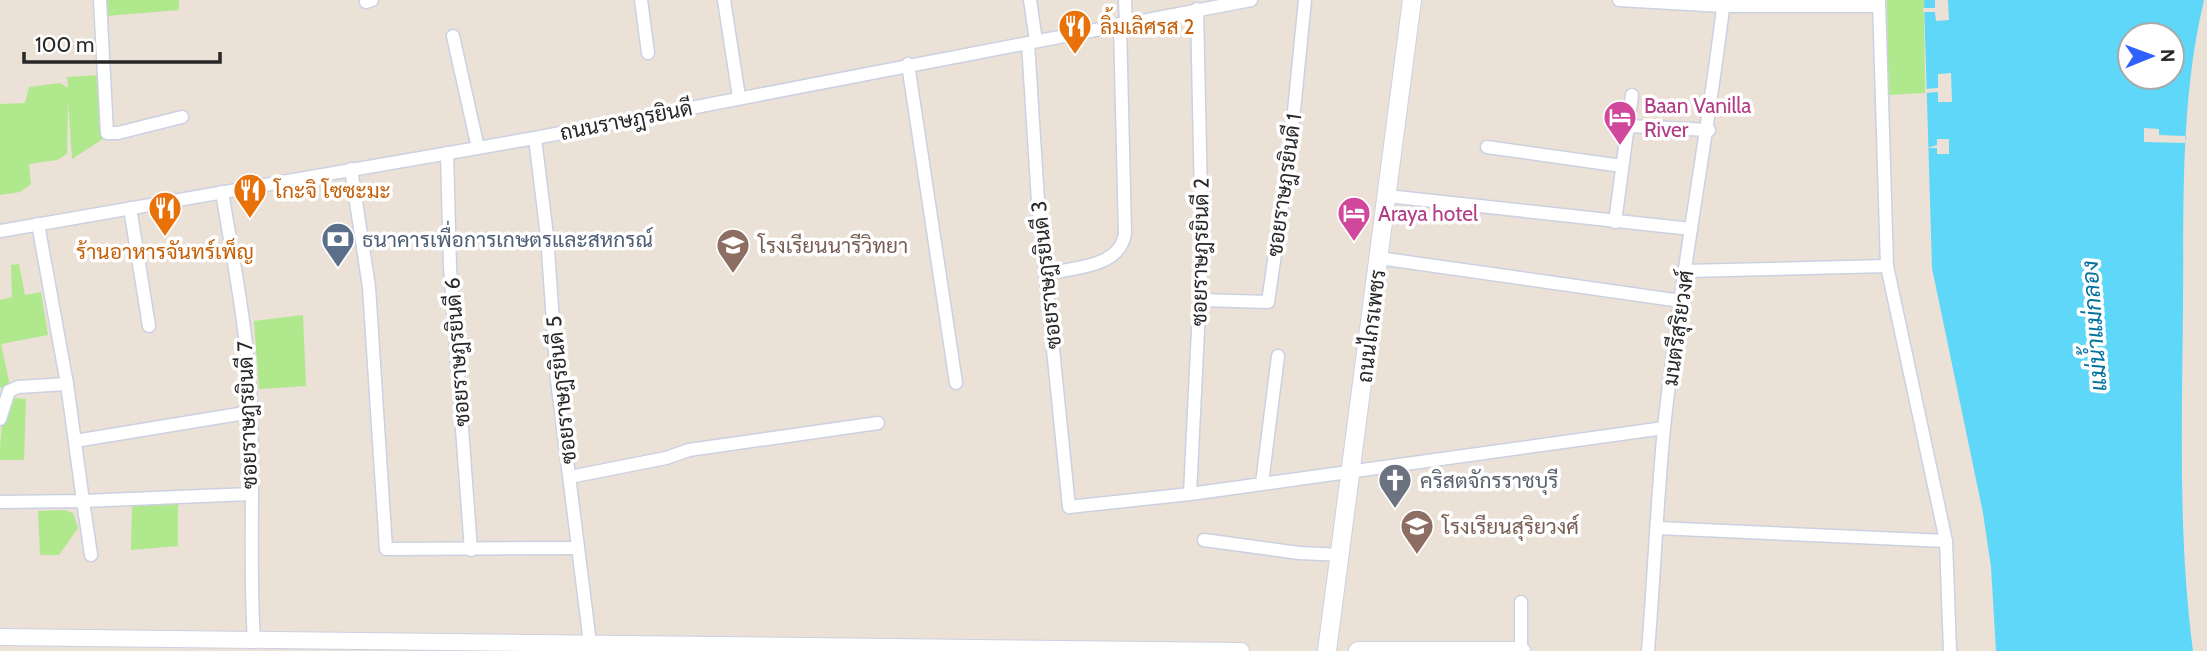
<svg xmlns="http://www.w3.org/2000/svg" width="2207" height="651" viewBox="0 0 2207 651" font-family="Cabin,Sarabun,sans-serif">
<rect width="100%" height="100%" fill="#ebe1d6"/>
<g fill="#b0e88d">
<polygon points="106,0 179,0 179,10 107,16"/>
<polygon points="1887,0 1924,0 1925,93 1888,95"/>
<polygon points="100,75 103,139 72,159 68,101 67,154 57,160 29,164 31,184 20,192 0,195 0,104 25,103 29,87 60,83 68,88 67,77"/>
<polygon points="19,264 25,295 41,292 48,335 1,344 10,386 0,388 0,300 12,297 11,265"/>
<polygon points="303,315 306,386 259,389 254,321"/>
<path d="M15,398L26,399L24,460H0C0,442 0,410 15,398Z"/>
<polygon points="178,504 178,546 131,550 132,506"/>
<polygon points="64,510 73,513 78,528 59,555 40,555 38,511"/>
</g>
<path fill="#5ed7f8" fill-rule="evenodd" d="M1924,0H2204C2180,101 2184,203 2183,306C2182,420 2178,538 2193,651H1996L1991,567L1983,513L1932,268ZM2130,35H2172V77H2130Z"/>
<g fill="#ebe1d6">
<polygon points="1935,0 1948,0 1949,20 1936,21 1935,12 1923,12 1923,8 1935,8"/>
<polygon points="1951,73 1952,102 1938,102 1938,92 1925,93 1925,89 1938,88 1938,74"/>
<polygon points="2144,128 2159,129 2159,135 2185,136 2185,143 2144,142"/>
<polygon points="1937,139 1949,139 1949,154 1937,154 1937,148 1928,148 1937,145"/>
</g>
<g fill="none" stroke-linecap="round" stroke-linejoin="round">
<defs>
<g id="minor">
<polyline points="100,0 107,133 118,133 182,117"/>
<polyline points="641,0 648,53"/>
<polyline points="724,0 739,97"/>
<polyline points="1030,0 1036,41"/>
<polyline points="1125,0 1126,22"/>
<polyline points="1619,0 1723,6 1878,6"/>
<polyline points="1879,0 1887,266 1946,541 1950,651"/>
<polyline points="366,2 372,0"/>
<polyline points="453,36 478,148"/>
<polyline points="1028,43 1038,201 1069,507 1190,494 1664,428"/>
<polyline points="908,64 956,383"/>
<polyline points="1627,126 1709,130"/>
<polyline points="535,138 547,236 557,380 590,643"/>
<polyline points="1487,147 1622,166"/>
<polyline points="447,153 450,267 471,550"/>
<polyline points="351,169 369,287 386,549 577,548"/>
<path d="M222,192C234,265 249,338 251,413C254,489 249,565 254,641"/>
<polyline points="1387,196 1691,229"/>
<polyline points="130,208 149,326"/>
<polyline points="1615,222 1632,95"/>
<polyline points="0,231 535,138 1251,0"/>
<polyline points="1379,258 1681,301"/>
<polyline points="1686,271 1887,266"/>
<path d="M1046,274C1074,267 1119,268 1125,234L1120,24"/>
<polyline points="1201,300 1268,302 1290,151 1305,0"/>
<polyline points="0,419 9,391 18,387 67,384"/>
<polyline points="75,441 251,412"/>
<polyline points="570,477 666,458 689,450 878,423"/>
<polyline points="1262,483 1278,356"/>
<polyline points="1190,494 1202,248 1197,9"/>
<polyline points="0,502 83,501 67,384 38,224"/>
<polyline points="1658,528 1946,541"/>
<polyline points="1204,540 1299,553 1342,555"/>
<polyline points="91,555 83,501 250,494"/>
<polyline points="1521,602 1521,651"/>
<path d="M1648,651C1654,577 1657,502 1664,428C1679,284 1707,143 1724,0"/>
</g>
<polyline id="tertiary" points="0,637 1241,651"/>
<g id="secondary">
<polyline points="1327,651 1412,0"/>
<polyline points="1358,651 1521,651"/>
</g>
</defs>
<use href="#minor" stroke="#ccd1e2" stroke-width="15"/>
<use href="#tertiary" stroke="#ccd1e2" stroke-width="18"/>
<use href="#secondary" stroke="#ccd1e2" stroke-width="20"/>
<use href="#minor" stroke="#fff" stroke-width="12"/>
<use href="#tertiary" stroke="#fff" stroke-width="16"/>
<use href="#secondary" stroke="#fff" stroke-width="18"/>
</g>
<defs>
<symbol id="restaurant-pin" viewBox="-11 -11 22 30"><path d="M0 17L-7.5 6A9.5 9.5 0 1 1 7.5 6Z" fill="#e8710a" stroke="#fff"/><path d="M-5-6h1v4h1v-4h1v4h1v-4h1v5L-1.5 .5V6h-2V.5L-5-1ZM5-6V6H3V1.5H1.5Q1.5-4 5-6Z" fill="#fff"/></symbol>
<symbol id="hotel-pin" viewBox="-11 -11 22 30"><path d="M0 17L-7.5 6A9.5 9.5 0 1 1 7.5 6Z" fill="#d1479c" stroke="#fff"/><path d="M-6-4.5h1.5V1H6V5H4.5V3h-9V5H-6ZM-4 0a1.8 1.8 0 1 1 3.6 0ZM.5 0V-2.5h3Q6-2.5 6 0Z" fill="#fff"/></symbol>
<symbol id="bank-pin" viewBox="-11 -11 22 30"><path d="M0 17L-7.5 6A9.5 9.5 0 1 1 7.5 6Z" fill="#5c6f8a" stroke="#fff"/><path d="M-6-4H6V4H-6ZM0-2.3a2.3 2.3 0 1 0 0 4.6a2.3 2.3 0 1 0 0-4.6Z" fill="#fff"/></symbol>
<symbol id="school-pin" viewBox="-11 -11 22 30"><path d="M0 17L-7.5 6A9.5 9.5 0 1 1 7.5 6Z" fill="#8d6e63" stroke="#fff"/><path d="M0-5L7-2L0 1L-7-2ZM-4 1L0 2.5L4 1V4Q0 6-4 4Z" fill="#fff"/></symbol>
<symbol id="church-pin" viewBox="-11 -11 22 30"><path d="M0 17L-7.5 6A9.5 9.5 0 1 1 7.5 6Z" fill="#6b7280" stroke="#fff"/><path d="M-1.2-6h2.4v3.5h3.3v2.4h-3.3V6h-2.4V-.1h-3.3v-2.4h3.3Z" fill="#fff"/></symbol>
</defs>
<g fill-rule="evenodd">
<use href="#restaurant-pin" x="1056" y="7" width="38" height="52"/>
<use href="#hotel-pin" x="1601" y="98" width="38" height="52"/>
<use href="#restaurant-pin" x="231" y="171" width="38" height="52"/>
<use href="#restaurant-pin" x="146" y="189" width="38" height="52"/>
<use href="#hotel-pin" x="1335" y="194" width="38" height="52"/>
<use href="#bank-pin" x="319" y="220" width="38" height="52"/>
<use href="#school-pin" x="714" y="226" width="38" height="52"/>
<use href="#church-pin" x="1376" y="461" width="38" height="52"/>
<use href="#school-pin" x="1398" y="507" width="38" height="52"/>
</g>
<g text-anchor="middle" dominant-baseline="central" stroke-width="7" stroke-linejoin="round" paint-order="stroke">
<g font-size="21" fill="#c56008" stroke="#fff" text-anchor="start">
<text x="1100" y="26">ลิ้มเลิศรส 2</text>
<text x="274" y="190">โกะจิ โซซะมะ</text>
<text x="165" y="251" text-anchor="middle">ร้านอาหารจันทร์เพ็ญ</text>
</g>
<g font-size="21" fill="#b23c85" stroke="#fff" text-anchor="start">
<text x="1644" y="105">Baan Vanilla<tspan x="1644" dy="24">River</tspan></text>
<text x="1378" y="213">Araya hotel</text>
</g>
<g font-size="21" fill="#272727" stroke="#fff">
<text transform="translate(626 120) rotate(-11)">ถนนราษฎรยินดี</text>
<text transform="translate(1284 185) rotate(-82)">ซอยราษฎรยินดี 1</text>
<text transform="translate(1200 252) rotate(-89)">ซอยราษฎรยินดี 2</text>
<text transform="translate(1046 275) rotate(-96)">ซอยราษฎรยินดี 3</text>
<text transform="translate(1371 326) rotate(-83)">ถนนไกรเพชร</text>
<text transform="translate(1678 328) rotate(-82)">มนตรีสุริยวงศ์</text>
<text transform="translate(457 352) rotate(-94)">ซอยราษฎรยินดี 6</text>
<text transform="translate(561 390) rotate(-96)">ซอยราษฎรยินดี 5</text>
<text transform="translate(247 415) rotate(-92)">ซอยราษฎรยินดี 7</text>
</g>
<g font-size="21" fill="#4e5e75" stroke="#fff" text-anchor="start">
<text x="362" y="239">ธนาคารเพื่อการเกษตรและสหกรณ์</text>
</g>
<g font-size="21" fill="#785e54" stroke="#fff" text-anchor="start">
<text x="758" y="245">โรงเรียนนารีวิทยา</text>
<text x="1442" y="526">โรงเรียนสุริยวงศ์</text>
</g>
<g font-size="21" fill="#5b616d" stroke="#fff" text-anchor="start">
<text x="1420" y="480">คริสตจักรราชบุรี</text>
</g>
<g font-size="23" font-style="italic" fill="#0271a0" stroke="#fff">
<text transform="translate(2094 326) rotate(-94)">แม่น้ำแม่กลอง</text>
</g>
</g>
<g transform="translate(2151 56) rotate(89)"><circle r="33" fill="#ffffff" stroke="#a9a9a9" stroke-width="2"/>
<path d="M0-5L12 26L0 18L-12 26Z" fill="#3060ff"/>
<text y="-10" font-size="19" font-weight="bold" text-anchor="middle" fill="#272727">N</text>
</g>
<path d="M24 52v10h196v-10" fill="none" stroke="#272727" stroke-width="3.5"/>
<text x="35" y="52" font-size="21" fill="#272727" stroke="#ffffff" stroke-width="5" paint-order="stroke">100 m</text>
</svg>
